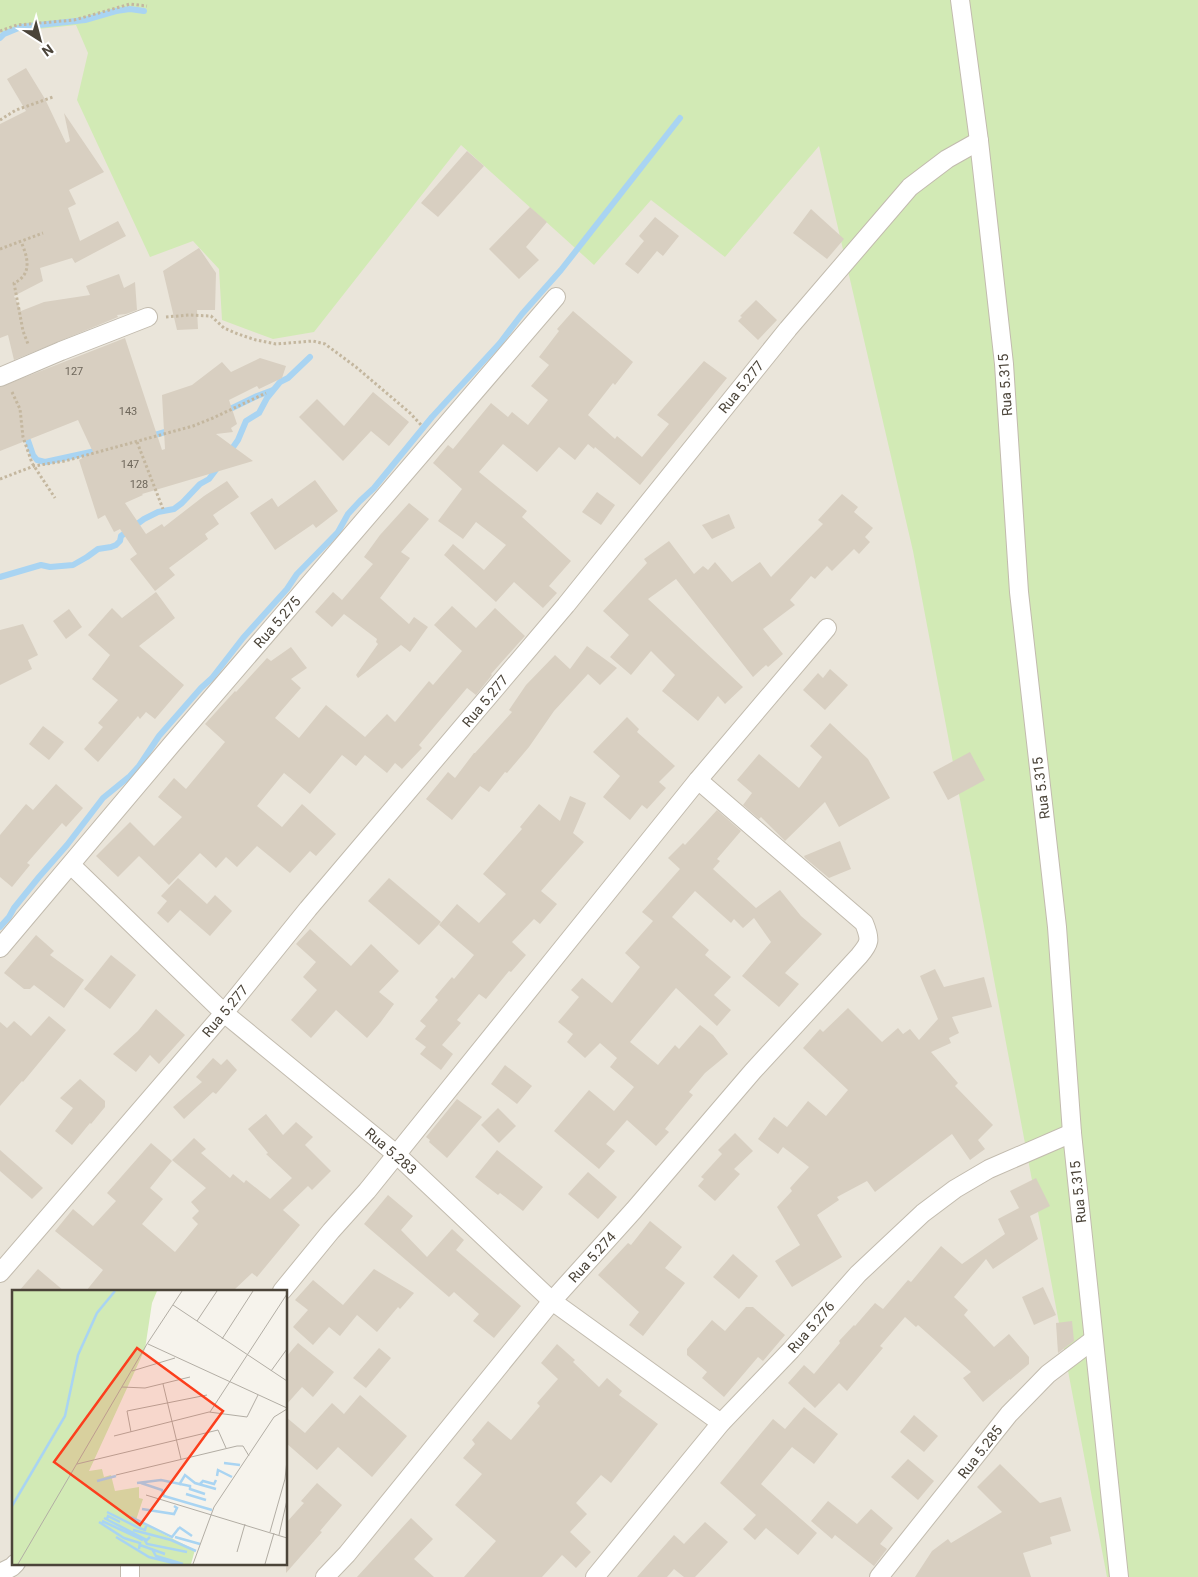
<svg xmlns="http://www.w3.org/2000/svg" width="1198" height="1577" viewBox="0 0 1198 1577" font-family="Roboto,sans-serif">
<rect width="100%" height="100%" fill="#f6f3ec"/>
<path fill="#eae5da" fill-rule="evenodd" d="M0,0L488,85L734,38L910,208L1134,1577H0ZM14,1291H286V1563H14Z"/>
<polygon fill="#d2eab5" points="0,0 1198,0 1198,1577 1107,1577 913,551 819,146 725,257 651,200 594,265 461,145 314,332 273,339 222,320 219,269 193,241 150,257 77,100 88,53 76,25 0,33"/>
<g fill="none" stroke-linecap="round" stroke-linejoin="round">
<g stroke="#a9d4f2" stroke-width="6">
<polyline points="0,38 4,34 21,27 85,20 116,11 130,9 144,11"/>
<polyline points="224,412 257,396 273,390"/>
<polyline points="25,432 33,455 37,460 45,462 100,450"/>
<polyline points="148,437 172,430"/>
<polyline points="229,453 238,440 246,421 259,413 267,398 280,382 288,378 310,357"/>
<polyline points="0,577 41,565 50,567 73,565 87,557 98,549 111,547 116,545 120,541 121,536 144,519 158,512 174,509 182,503 200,484 209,479 218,467"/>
<polyline points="0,927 9,917 14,908 39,877 67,845 103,798 130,776 139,766 159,736 201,688 212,678 243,638 287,589 297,574 338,532 348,514 360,501 374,488 432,417 500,343 522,314 561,270 680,118"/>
</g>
</g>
<g fill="#d8cfc1">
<polygon points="26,68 45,99 66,143 70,141 64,113 104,172 69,190 76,204 68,208 80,241 118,221 126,236 75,263 72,258 40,268 43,281 14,296 21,311 44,302 90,295 86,286 119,274 124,288 135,282 137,310 126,314 117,315 118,317 14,360 8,335 0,338 0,124 26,111 7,79"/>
<polygon points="467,151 484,166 438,217 421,203"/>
<polygon points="530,207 547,222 526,247 539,260 519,279 489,249"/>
<polygon points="811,209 844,239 827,259 793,233"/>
<polygon points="655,217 679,236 663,256 657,251 638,274 625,264 644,241 639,236"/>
<polygon points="199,248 216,273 215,310 197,310 198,329 177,330 163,271"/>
<polygon points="756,300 777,320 758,340 738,321 742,317 740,316"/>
<polygon points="573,311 633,362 615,385 613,383 588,415 615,439 617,436 642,457 669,424 657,415 704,361 727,378 640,485 595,447 594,449 588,444 575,460 559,447 537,472 503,444 479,472 527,511 522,517 571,561 549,586 557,593 543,608 514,582 496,602 444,555 453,544 484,570 506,545 476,522 463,539 438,521 462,489 433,463 448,445 453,449 491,403 508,417 512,412 528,425 548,400 531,386 549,365 539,357 559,331 557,329"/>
<polygon points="125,338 162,450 165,449 162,395 192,385 222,362 231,372 260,358 286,366 282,378 259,389 257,386 229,400 237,424 231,428 233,432 216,434 253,461 142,494 143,495 125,503 146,534 162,524 164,527 204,496 227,481 239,497 213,515 219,524 205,534 208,539 169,568 175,575 155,591 130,559 137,554 120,529 114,532 105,515 98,519 79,460 93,452 78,420 0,451 0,387"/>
<polygon points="373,392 409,422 389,446 371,431 343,461 299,417 317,399 344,426"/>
<polygon points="315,480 338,511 316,528 313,524 275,550 250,513 272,498 278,507"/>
<polygon points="597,492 615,505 601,525 582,512"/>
<polygon points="842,494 858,507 854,512 873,528 865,537 870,542 859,554 854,549 832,571 827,566 815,579 811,576 790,600 795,605 763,629 783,654 768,667 766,665 753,677 676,579 648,599 743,687 725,704 718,696 698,721 662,691 675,675 651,651 631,675 610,657 629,635 603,611 647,563 644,559 669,541 694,574 703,566 708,570 715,562 732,582 760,562 771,577 823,524 818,520"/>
<polygon points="409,503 429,519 401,552 410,558 380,598 409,624 414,617 428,627 410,652 401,645 358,678 356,675 378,644 376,642 377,639 344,614 332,627 315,612 333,592 342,600 373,564 364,557 380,535"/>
<polygon points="729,514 735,528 712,539 702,525"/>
<polygon points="156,592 175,618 139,646 184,685 155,719 146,712 140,719 138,716 98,762 84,749 103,727 98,723 118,700 92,679 110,655 88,635 112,608 122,618"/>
<polygon points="452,606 476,628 495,608 525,636 491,674 492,675 476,695 467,688 419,745 422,748 402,769 395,763 387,773 365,755 356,766 342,755 310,794 284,773 257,806 282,827 302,804 336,834 316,856 310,851 290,873 257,846 237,867 226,857 216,868 200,853 169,885 139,856 118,877 96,856 130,822 154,846 182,817 158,797 174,778 186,789 225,742 205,724 235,691 236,692 267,658 271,661 291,647 307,668 291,679 301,688 275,718 299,738 326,705 365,737 387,714 395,722 429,681 433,685 462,651 434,625"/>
<polygon points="69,609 82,627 66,639 53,621"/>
<polygon points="23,624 38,655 28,660 32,669 0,685 0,630"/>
<polygon points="587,646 617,668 600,685 588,674 554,711 529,747 507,773 505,772 489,792 480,786 452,820 426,799 448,772 455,778 474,753 475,753 512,712 509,710 526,685 555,655 570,669"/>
<polygon points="830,669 848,685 825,710 803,690 818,673 823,678"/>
<polygon points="627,717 639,729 637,732 675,766 659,782 666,788 647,809 642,805 630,820 603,797 620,776 593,752"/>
<polygon points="830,723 868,759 890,798 839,827 825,802 785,841 761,817 759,819 743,805 752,793 737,780 759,754 799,788 822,757 810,746"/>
<polygon points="43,726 64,742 49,760 29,744"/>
<polygon points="970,752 985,780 948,800 933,772"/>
<polygon points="56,784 83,808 66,827 62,823 27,863 30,865 12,887 0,877 0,835 26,804 33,810"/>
<polygon points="570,796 586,803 573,833 584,842 541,891 557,904 540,924 534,919 512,942 526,955 511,972 509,971 486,999 479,994 457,1020 461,1023 442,1045 453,1054 441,1070 420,1054 426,1047 415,1039 426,1026 420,1021 438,1000 435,997 452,977 454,979 474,955 439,925 457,904 479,923 506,894 483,874 522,829 520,827 539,804 560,821"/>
<polygon points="717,810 741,831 717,859 720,861 713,869 756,908 780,890 801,916 822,934 785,973 799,984 779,1007 742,976 771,942 754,918 743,928 734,919 731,923 695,891 672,917 709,950 705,955 731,977 714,995 731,1010 717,1026 676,988 630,1042 658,1065 675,1045 679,1049 700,1025 713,1035 728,1054 705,1073 689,1092 693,1095 665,1129 669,1132 656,1146 627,1120 606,1144 615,1151 599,1169 554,1131 589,1090 614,1111 634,1087 610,1067 617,1058 600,1043 585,1058 567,1042 573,1034 558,1022 579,997 571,990 582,978 612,1003 640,967 625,953 653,921 642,912 680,869 668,858 683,843 685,845"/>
<polygon points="840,841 851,869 829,878 805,858 804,856"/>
<polygon points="178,878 207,904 215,895 232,911 210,936 180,910 168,923 157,913 167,901 161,896"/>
<polygon points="389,878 441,922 419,945 368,901"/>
<polygon points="310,929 351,966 371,944 399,971 379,992 394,1004 380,1023 367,1038 336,1010 311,1038 291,1020 317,990 303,977 316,962 296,944"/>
<polygon points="36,935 54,951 50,955 84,980 64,1008 34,985 30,989 24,989 4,973"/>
<polygon points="111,955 136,975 110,1009 84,989"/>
<polygon points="935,969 944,987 984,977 992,1007 952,1017 959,1033 949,1038 951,1043 931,1052 958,1083 955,1086 993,1125 978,1140 985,1149 970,1160 952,1134 875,1192 867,1181 837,1197 839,1200 817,1215 842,1257 792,1287 775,1261 800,1245 777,1207 792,1191 790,1188 809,1167 783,1147 778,1154 758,1139 774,1117 787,1127 808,1101 826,1116 848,1090 803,1048 820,1029 823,1032 848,1008 882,1042 898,1028 903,1034 910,1029 919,1040 938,1019 920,976"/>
<polygon points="156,1009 185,1035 159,1064 150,1055 136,1072 113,1054 138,1031"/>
<polygon points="49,1016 66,1030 23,1082 22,1081 0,1106 0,1022 7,1028 14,1021 31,1036"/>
<polygon points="213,1058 221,1065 227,1059 237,1070 216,1094 213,1092 184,1119 173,1107 202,1082 196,1077"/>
<polygon points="505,1065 532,1086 517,1104 491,1084"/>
<polygon points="80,1079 105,1101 105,1107 91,1124 90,1123 72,1145 55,1131 73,1108 60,1098"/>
<polygon points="457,1099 482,1117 447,1158 429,1142 430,1140 426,1137"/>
<polygon points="498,1108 516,1126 499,1143 481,1125"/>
<polygon points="266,1114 283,1135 296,1122 313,1137 305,1145 331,1171 312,1190 308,1186 283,1210 300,1225 257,1277 252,1273 233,1291 86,1291 103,1270 55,1231 73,1209 93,1226 116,1201 107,1193 151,1143 172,1161 150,1188 163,1199 142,1224 175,1252 198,1224 192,1218 199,1211 191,1202 206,1188 172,1160 194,1138 206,1149 201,1153 230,1178 233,1174 244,1183 246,1180 270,1199 292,1178 266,1154 268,1153 248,1129"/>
<polygon points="735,1133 753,1151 734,1169 740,1174 715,1201 698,1186 704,1179 701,1177 722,1154 718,1150"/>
<polygon points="0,1150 43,1188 32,1199 0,1171"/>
<polygon points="497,1150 543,1187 523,1211 500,1193 498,1195 475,1177"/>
<polygon points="588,1172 617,1197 598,1219 568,1194"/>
<polygon points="1036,1178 1050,1206 1030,1216 1038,1239 993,1269 986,1259 954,1297 968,1310 964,1315 994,1347 1009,1334 1029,1357 1029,1364 1010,1380 1010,1379 983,1402 963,1378 971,1372 918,1325 916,1327 905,1317 880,1346 883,1348 847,1391 839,1383 815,1408 788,1383 804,1365 814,1374 840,1343 839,1341 854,1325 855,1326 875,1303 883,1309 908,1280 911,1282 941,1246 962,1264 1005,1234 998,1219 1019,1208 1010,1191"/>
<polygon points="388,1195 413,1216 401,1230 427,1257 452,1229 464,1240 456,1250 521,1306 494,1338 473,1321 479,1314 454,1292 449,1297 364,1224"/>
<polygon points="650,1221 682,1247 665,1268 685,1283 643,1336 629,1325 639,1312 598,1275 628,1243 631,1245"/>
<polygon points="733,1254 758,1276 739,1299 713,1277"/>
<polygon points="38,1269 64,1291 19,1291"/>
<polygon points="374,1269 414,1293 400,1309 398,1307 377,1332 357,1315 340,1336 329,1327 313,1345 293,1327 308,1310 295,1300 313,1280 343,1305"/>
<polygon points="1043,1287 1056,1315 1034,1325 1022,1297"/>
<polygon points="746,1307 753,1307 785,1335 763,1361 758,1357 724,1397 702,1378 707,1372 687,1355 687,1349 712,1320 725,1331"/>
<polygon points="1072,1321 1074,1341 1058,1353 1056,1323"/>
<polygon points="298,1343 334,1372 313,1397 302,1387 286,1405 286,1357"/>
<polygon points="557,1344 575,1360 573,1362 599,1387 607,1378 622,1391 619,1395 658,1424 611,1483 601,1475 576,1503 587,1514 570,1532 591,1552 576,1568 562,1555 542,1577 464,1577 496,1541 455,1505 482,1474 463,1458 475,1444 472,1440 488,1421 511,1440 540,1406 537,1403 558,1379 541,1363"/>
<polygon points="379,1348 391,1358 366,1388 353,1378"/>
<polygon points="360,1395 407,1436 372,1477 338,1447 317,1470 286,1443 286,1417 305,1433 332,1403 344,1414"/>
<polygon points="804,1407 838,1434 814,1464 792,1447 761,1484 817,1533 798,1555 766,1528 755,1540 743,1529 756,1515 720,1483 773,1419 785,1429"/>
<polygon points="914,1415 938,1436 924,1452 900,1432"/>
<polygon points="908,1459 934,1481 918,1500 891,1477"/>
<polygon points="1000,1464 1040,1503 1061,1497 1071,1531 1050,1537 1052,1544 1023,1553 1031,1577 915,1577 932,1551 948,1539 951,1543 1002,1512 977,1487"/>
<polygon points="317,1483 342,1505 320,1531 322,1532 286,1573 286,1523 304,1503 301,1501"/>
<polygon points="828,1501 857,1524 871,1509 893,1528 880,1544 887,1549 874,1566 835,1535 832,1539 811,1521"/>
<polygon points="411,1518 433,1539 414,1559 434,1577 357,1577"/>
<polygon points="705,1522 728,1542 695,1577 684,1577 674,1569 667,1577 637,1577 674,1535 684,1544"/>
</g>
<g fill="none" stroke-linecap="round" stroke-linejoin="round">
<defs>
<g id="street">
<polyline points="960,0 979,141 1004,364 1019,592 1057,927 1072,1133 1119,1577"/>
<polyline points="0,377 61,351 148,317"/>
<polyline points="71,865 224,1013 396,1154 552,1301 721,1423"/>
<polyline points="0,948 172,744 556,297"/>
<polyline points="0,1273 224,1013 308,909 566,605 788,329 910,187 947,159 979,141"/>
<polyline points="282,1291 331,1231 367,1191 698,780 827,628"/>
<polyline points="130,1563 130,1577"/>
<polyline points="0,1573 12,1567 16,1563"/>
<path d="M325,1577L347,1554L552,1301L634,1210L753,1071L859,956C870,943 871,940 864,923L698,780"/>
<polyline points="595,1577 721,1423 791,1350 858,1274 923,1213 955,1189 989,1169 1072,1133"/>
<polyline points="879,1577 1009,1414 1048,1374 1093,1340"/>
</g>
</defs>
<use href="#street" stroke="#c2bbae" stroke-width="20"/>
<g stroke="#c4b79f" stroke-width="3" stroke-dasharray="2.5 2.5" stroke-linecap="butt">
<polyline points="0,31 17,25 74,20 130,4 147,6"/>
<polyline points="0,120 16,110 53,97"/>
<path d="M22,244C28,258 32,275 14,283L23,331L28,344"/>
<polyline points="0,249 43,233"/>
<polyline points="166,317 189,315 211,316 224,328 238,334 256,340 276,344 313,341 325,344 356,367 410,413 422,426"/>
<polyline points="12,392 20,409 23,437 32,463 55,498"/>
<polyline points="137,442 163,509"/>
<polyline points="0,479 34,466 65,461 193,426 213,418 266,393"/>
</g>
<use href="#street" stroke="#fff" stroke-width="18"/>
</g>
<g text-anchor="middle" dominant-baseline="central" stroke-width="4" stroke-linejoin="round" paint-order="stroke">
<g font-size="11" fill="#6e675b">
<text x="74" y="371">127</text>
<text x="128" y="411">143</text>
<text x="130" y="464">147</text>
<text x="139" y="484">128</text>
</g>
<g font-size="14" fill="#4b4439" stroke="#fff">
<text transform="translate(1005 385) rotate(-94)">Rua 5.315</text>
<text transform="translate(741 387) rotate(-51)">Rua 5.277</text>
<text transform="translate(277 622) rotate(-49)">Rua 5.275</text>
<text transform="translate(485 701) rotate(-50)">Rua 5.277</text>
<text transform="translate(1041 788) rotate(-97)">Rua 5.315</text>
<text transform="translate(225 1011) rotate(-50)">Rua 5.277</text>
<text transform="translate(391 1151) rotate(41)">Rua 5.283</text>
<text transform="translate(1078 1192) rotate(-96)">Rua 5.315</text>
<text transform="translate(592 1257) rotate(-48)">Rua 5.274</text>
<text transform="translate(811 1327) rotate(-49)">Rua 5.276</text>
<text transform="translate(980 1452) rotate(-52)">Rua 5.285</text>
</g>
</g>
<g transform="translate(12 1290)">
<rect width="275" height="275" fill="#f6f3ec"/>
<path d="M0,1H145L140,13L133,59L77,181L90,179L92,187L99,185L103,201L127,197V208L131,209L124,230L183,260L179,274H0Z" fill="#d2eab5"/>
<path fill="none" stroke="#a9d4f2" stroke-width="2.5" d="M212,173L228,175M205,186L206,180L220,187M85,191L104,186M125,193L149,190L178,196V199L193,204M129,193L150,200L152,206L200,220M188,194L191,191L202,194L204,190M167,195L173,185L183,193L204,199M174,204L194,210M0,216L53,126L66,65L85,23L103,1M130,219L162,224L165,218L162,216M95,222L127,238L133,240L134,236M119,227L160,247L167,238M92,228L135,250L138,247M95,229L96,226L108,232M90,231L131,250M87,232L112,248L128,253L127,259M167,237L180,246M121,240L159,250L184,261M104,247L137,267L165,274M163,247L188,254M132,249L135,254L175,262M128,255L153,264M140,259L144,266L171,274"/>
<path fill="none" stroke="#b2ada4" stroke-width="1" d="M161,15L275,91M185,31L205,1M210,49L241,1M136,54L275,118M120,81L163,68M259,81L275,59M151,94L169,169M110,97L133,98L178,87M198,122L275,4M119,142L115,121L195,105M102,146L197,122L235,127L246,105M65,174L206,140L214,158M104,185L225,156H231L237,166M134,205L275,248M258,242L273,189L275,170M267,245L275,210M225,262L233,234M6,274L135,54L170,1M181,274L202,217L262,127L275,119M253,274L262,243"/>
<path fill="#fc3f1d" fill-opacity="0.15" stroke="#fc3f1d" stroke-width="2.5" d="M125,58L211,121L128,235L42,172Z"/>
<rect width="275" height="275" fill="none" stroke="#4b4439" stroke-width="2.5"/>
</g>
<g transform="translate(40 40) rotate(144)" stroke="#ffffff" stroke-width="4" paint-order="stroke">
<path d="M0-4L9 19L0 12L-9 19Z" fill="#4b4439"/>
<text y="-8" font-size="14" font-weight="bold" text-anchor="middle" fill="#4b4439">N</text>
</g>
</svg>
